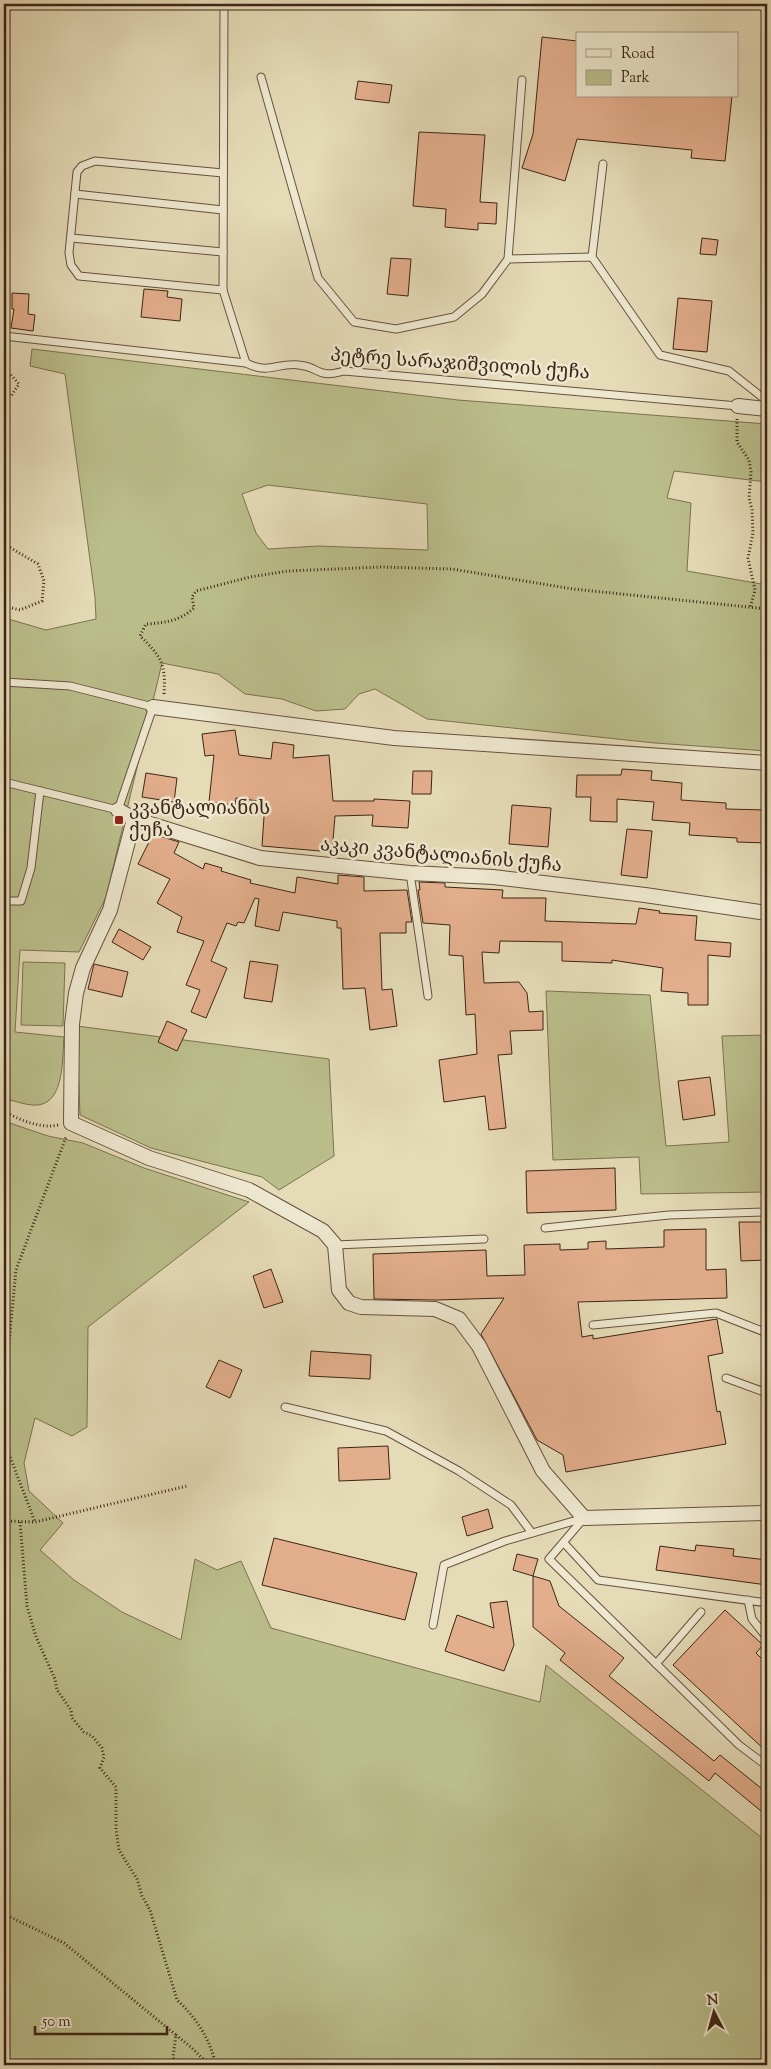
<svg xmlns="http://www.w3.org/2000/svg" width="771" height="2069" viewBox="0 0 771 2069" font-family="'Sorts Mill Goudy','Noto Serif Georgian',serif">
<rect width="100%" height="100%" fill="#e5dbb7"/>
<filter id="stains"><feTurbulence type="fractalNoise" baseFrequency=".004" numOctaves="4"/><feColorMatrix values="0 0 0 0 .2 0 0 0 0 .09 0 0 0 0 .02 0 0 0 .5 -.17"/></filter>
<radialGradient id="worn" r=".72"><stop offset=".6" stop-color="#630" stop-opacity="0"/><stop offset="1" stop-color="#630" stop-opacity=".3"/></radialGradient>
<g fill="#babe8b" stroke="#7c7250" fill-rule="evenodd">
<path d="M32,349L458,400L767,424V482L674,471L667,498L691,503L687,571L767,585V751L655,743L427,719L375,689L359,694L345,709L316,711L282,699L245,694L218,674L162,663L106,897L79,952L20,950L15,1032L64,1037C62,1057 65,1102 38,1105C28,1106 15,1101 6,1099L4,1103V625L5,618L46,630L96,619L95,597L65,374L30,366ZM268,485L427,504L428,550L318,546L268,549L256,533L242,494Z"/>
<polygon points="23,962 65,963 63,1026 21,1025"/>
<polygon points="546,991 650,995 666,1146 729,1142 722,1036 767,1035 767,1192 641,1194 639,1157 553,1160"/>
<polygon points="77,1026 329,1059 334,1156 279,1190 262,1177 151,1148 80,1115"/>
<polygon points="4,1121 48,1136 83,1143 144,1168 249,1202 88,1327 87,1427 72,1436 35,1418 24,1463 29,1491 63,1523 40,1550 74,1580 122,1612 181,1640 195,1559 217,1570 241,1561 271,1628 540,1702 546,1665 767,1842 767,2065 4,2065"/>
</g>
<g fill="#e3ae8c" stroke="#3d2516">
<polygon points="542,37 577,41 577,96 732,96 725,161 691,158 692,150 577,139 565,181 522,168 533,134"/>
<polygon points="358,81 392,85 389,103 355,99"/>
<polygon points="419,132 485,135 480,202 497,203 496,224 478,223 478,230 445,227 446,209 413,206"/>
<polygon points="702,238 718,240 716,255 700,254"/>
<polygon points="391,258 411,259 408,296 387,294"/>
<polygon points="144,289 168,291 167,297 182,299 180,321 141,317"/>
<polygon points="12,293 29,294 28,314 35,315 33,331 11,328 14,309 12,309"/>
<polygon points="678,298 712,301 707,352 673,349"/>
<polygon points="235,730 239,755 271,759 273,742 294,745 293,758 329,755 333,801 374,801 374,799 410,801 408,828 372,826 373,815 335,816 332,852 262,846 265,802 236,798 235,805 209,802 214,755 205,756 202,734"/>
<polygon points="622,769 652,771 651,780 682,783 681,800 726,803 726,809 767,810 767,843 737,842 737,838 689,835 690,823 652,820 654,802 617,799 617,822 590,821 591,797 576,797 577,775 621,775"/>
<polygon points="413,771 432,771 431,794 412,794"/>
<polygon points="146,773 177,778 174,802 142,797"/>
<polygon points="512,805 551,808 548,847 509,844"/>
<polygon points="627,829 652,831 647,878 621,875"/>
<polygon points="153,834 179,842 174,853 203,869 205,863 222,868 221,871 251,880 250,883 295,893 297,877 338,884 338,875 364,877 364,891 407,890 412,922 406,922 406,933 380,933 382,990 392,989 397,1026 370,1030 365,988 343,989 341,928 337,928 337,921 283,912 279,931 255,926 259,899 255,898 244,923 238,922 236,926 227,923 211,961 227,968 206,1018 191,1012 200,990 186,985 204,941 177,932 182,917 157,903 170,879 138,864"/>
<polygon points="419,882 445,883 445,887 503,890 502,898 546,898 545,921 636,924 639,908 660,911 659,913 697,916 695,940 731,943 730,957 708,955 708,1005 688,1005 688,993 661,991 663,968 612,960 612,963 562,961 562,942 500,941 499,953 482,952 484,983 519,982 527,993 529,1012 543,1011 543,1030 510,1031 512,1054 498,1055 506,1128 489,1130 485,1096 444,1102 439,1060 477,1054 475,1014 466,1015 463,956 449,955 450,925 423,923 418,890 420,890"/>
<polygon points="119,929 151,947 143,960 112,942"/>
<polygon points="250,961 278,965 272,1002 244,998"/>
<polygon points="94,964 128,972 122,997 88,989"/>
<polygon points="167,1021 187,1030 177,1051 158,1042"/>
<polygon points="710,1077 715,1115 683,1120 678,1081"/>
<polygon points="615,1168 616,1210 527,1213 526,1171"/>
<polygon points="739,1222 764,1222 765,1231 767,1231 767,1260 741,1261"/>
<polygon points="706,1229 706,1270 726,1269 727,1298 578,1302 582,1337 593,1335 593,1339 717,1319 723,1353 708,1356 717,1412 720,1411 726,1444 566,1472 563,1455 537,1440 481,1334 504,1298 436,1300 374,1299 373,1254 486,1250 487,1276 525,1275 524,1245 560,1244 560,1250 588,1249 588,1242 606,1241 606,1249 664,1247 664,1230"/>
<polygon points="271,1269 283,1302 264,1308 253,1276"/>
<polygon points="311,1351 371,1355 370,1379 309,1376"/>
<polygon points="219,1360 242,1370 230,1398 206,1387"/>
<polygon points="388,1446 390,1479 339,1481 338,1448"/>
<polygon points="488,1509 493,1528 467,1536 462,1517"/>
<polygon points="274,1538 417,1573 405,1620 262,1585"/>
<polygon points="696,1545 734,1549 733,1556 767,1560 767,1585 656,1570 660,1546 695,1551"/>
<polygon points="517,1554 538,1559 533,1576 513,1570"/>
<polygon points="533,1576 550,1581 559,1606 624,1658 609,1676 714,1761 720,1755 767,1793 767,1816 715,1773 709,1781 560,1660 565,1653 533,1627"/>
<polygon points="507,1601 514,1645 504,1671 445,1651 457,1615 494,1628 490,1603"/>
<polygon points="725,1610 763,1645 756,1653 767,1664 767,1752 673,1665"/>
</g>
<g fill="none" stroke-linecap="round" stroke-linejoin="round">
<defs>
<g id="lane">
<polyline points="224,4 223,290 246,363"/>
<polyline points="261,77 318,278 354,322 396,329 454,317 482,294 508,259"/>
<polyline points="522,80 508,259 592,257 660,355 729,371 767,401"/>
<polyline points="75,194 223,210"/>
<polyline points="71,238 223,252"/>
<polyline points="592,257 603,164"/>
<polyline points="223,290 79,276 71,265 69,253 77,172 82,166 95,161 223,173"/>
<polyline points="767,333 767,335"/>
<path d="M4,336L246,363C270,375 277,362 299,365C321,367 315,379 344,371L738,406"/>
<polyline points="4,682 70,686 153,707 118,810 4,782"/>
<polyline points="410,873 428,996"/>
<polyline points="4,901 21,901 31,868 40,791"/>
<polyline points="545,1228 669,1215 767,1212"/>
<polyline points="335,1245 484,1239"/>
<polyline points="593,1325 716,1313 767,1333"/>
<polyline points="726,1378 767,1393"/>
<polyline points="285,1407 386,1431 459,1471 511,1505 532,1533"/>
<polyline points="584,1518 549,1559 739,1745 767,1766"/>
<polyline points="564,1543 598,1580 767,1603"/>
<polyline points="748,1600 752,1619 767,1638"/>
<polyline points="433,1625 444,1565 505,1541 584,1518"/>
<polyline points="656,1664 701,1612"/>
</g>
<g id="street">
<polyline points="738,406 767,409"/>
<polyline points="153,707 394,738 767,763"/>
<polyline points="118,810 134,819 260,858 410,873 493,877 645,895 767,913"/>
<polyline points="134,819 110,910 83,968 76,993 72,1024 71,1123 149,1158 249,1190 323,1231 335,1245 339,1290 349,1303 361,1307 435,1309 459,1319 479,1346 543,1471 584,1518 767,1513"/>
</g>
</defs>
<use href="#lane" stroke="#67523e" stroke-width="9"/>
<use href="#street" stroke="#67523e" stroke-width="16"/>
<g stroke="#3d2516" stroke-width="3" stroke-dasharray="1 2.5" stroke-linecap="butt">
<polyline points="4,367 19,384 11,396 4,398"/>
<polyline points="737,419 737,442 749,460 751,472 749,498 752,510 753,533 748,558 755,590 750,608"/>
<polyline points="4,544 38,564 44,581 42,601 20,610 4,606"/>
<path d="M164,694C166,664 161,656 140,636L146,624C164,623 180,621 194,608L192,597L196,591L250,577L288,571L381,567L452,569L573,589L767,609"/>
<path d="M4,1111C19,1120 41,1129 58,1125"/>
<polyline points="4,1395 16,1270 66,1137"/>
<polyline points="4,1441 35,1522"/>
<polyline points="4,1521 35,1522 187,1486"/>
<path d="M20,1522L27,1606L36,1637L55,1679L57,1690L71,1710L72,1718L84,1732L92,1736L102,1748L104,1757L100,1768L116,1787V1829L119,1850L137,1879L142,1896L150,1910L177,2000C197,2018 210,2040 216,2065"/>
<polyline points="4,1914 64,1943 176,2035 173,2057 176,2065"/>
<polyline points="176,2035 192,2048 209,2065"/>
</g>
<use href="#lane" stroke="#eee8d0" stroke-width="7"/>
<use href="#street" stroke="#eee8d0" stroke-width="14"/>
</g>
<rect fill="#8f2418" stroke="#eee8d0" stroke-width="2" x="114" y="815" width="10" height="10" rx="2.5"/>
<g text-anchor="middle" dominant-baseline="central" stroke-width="5" stroke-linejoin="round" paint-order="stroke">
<g font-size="19" fill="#3d2516" stroke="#eee8d0">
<text transform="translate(460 365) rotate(4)">პეტრე სარაჯიშვილის ქუჩა</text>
<text transform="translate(441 856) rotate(5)">აკაკი კვანტალიანის ქუჩა</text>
</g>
<g font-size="19" fill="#3d2516" stroke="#eee8d0" text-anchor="start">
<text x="129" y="809">კვანტალიანის<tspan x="129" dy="22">ქუჩა</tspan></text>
</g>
</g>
<rect width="771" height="2069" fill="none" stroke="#e5dbb7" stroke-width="20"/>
<rect x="5" y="5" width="761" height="2059" fill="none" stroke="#3d2516" stroke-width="2.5"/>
<rect x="10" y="10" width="751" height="2049" fill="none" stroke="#3d2516"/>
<rect x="576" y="32" width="162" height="65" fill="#eee8d0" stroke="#a79a86"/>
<rect x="586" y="49" width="25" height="8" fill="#eee8d0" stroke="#a79a86"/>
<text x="621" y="58" font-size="15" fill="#3d2516">Road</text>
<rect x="586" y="70" width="25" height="15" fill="#babe8b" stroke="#a79a86"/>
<text x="621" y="82" font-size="15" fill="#3d2516">Park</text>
<g transform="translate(714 2012) rotate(354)" stroke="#eee8d0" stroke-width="4" paint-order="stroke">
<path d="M0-4L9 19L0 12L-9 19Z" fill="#3d2516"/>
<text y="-8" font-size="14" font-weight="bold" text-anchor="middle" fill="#3d2516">N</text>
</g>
<path d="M35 2026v8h132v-8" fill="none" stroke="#3d2516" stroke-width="2.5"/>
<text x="42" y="2026" font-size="15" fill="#3d2516" stroke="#eee8d0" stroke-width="4" paint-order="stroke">50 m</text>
<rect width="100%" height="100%" filter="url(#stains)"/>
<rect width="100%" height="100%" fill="url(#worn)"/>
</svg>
